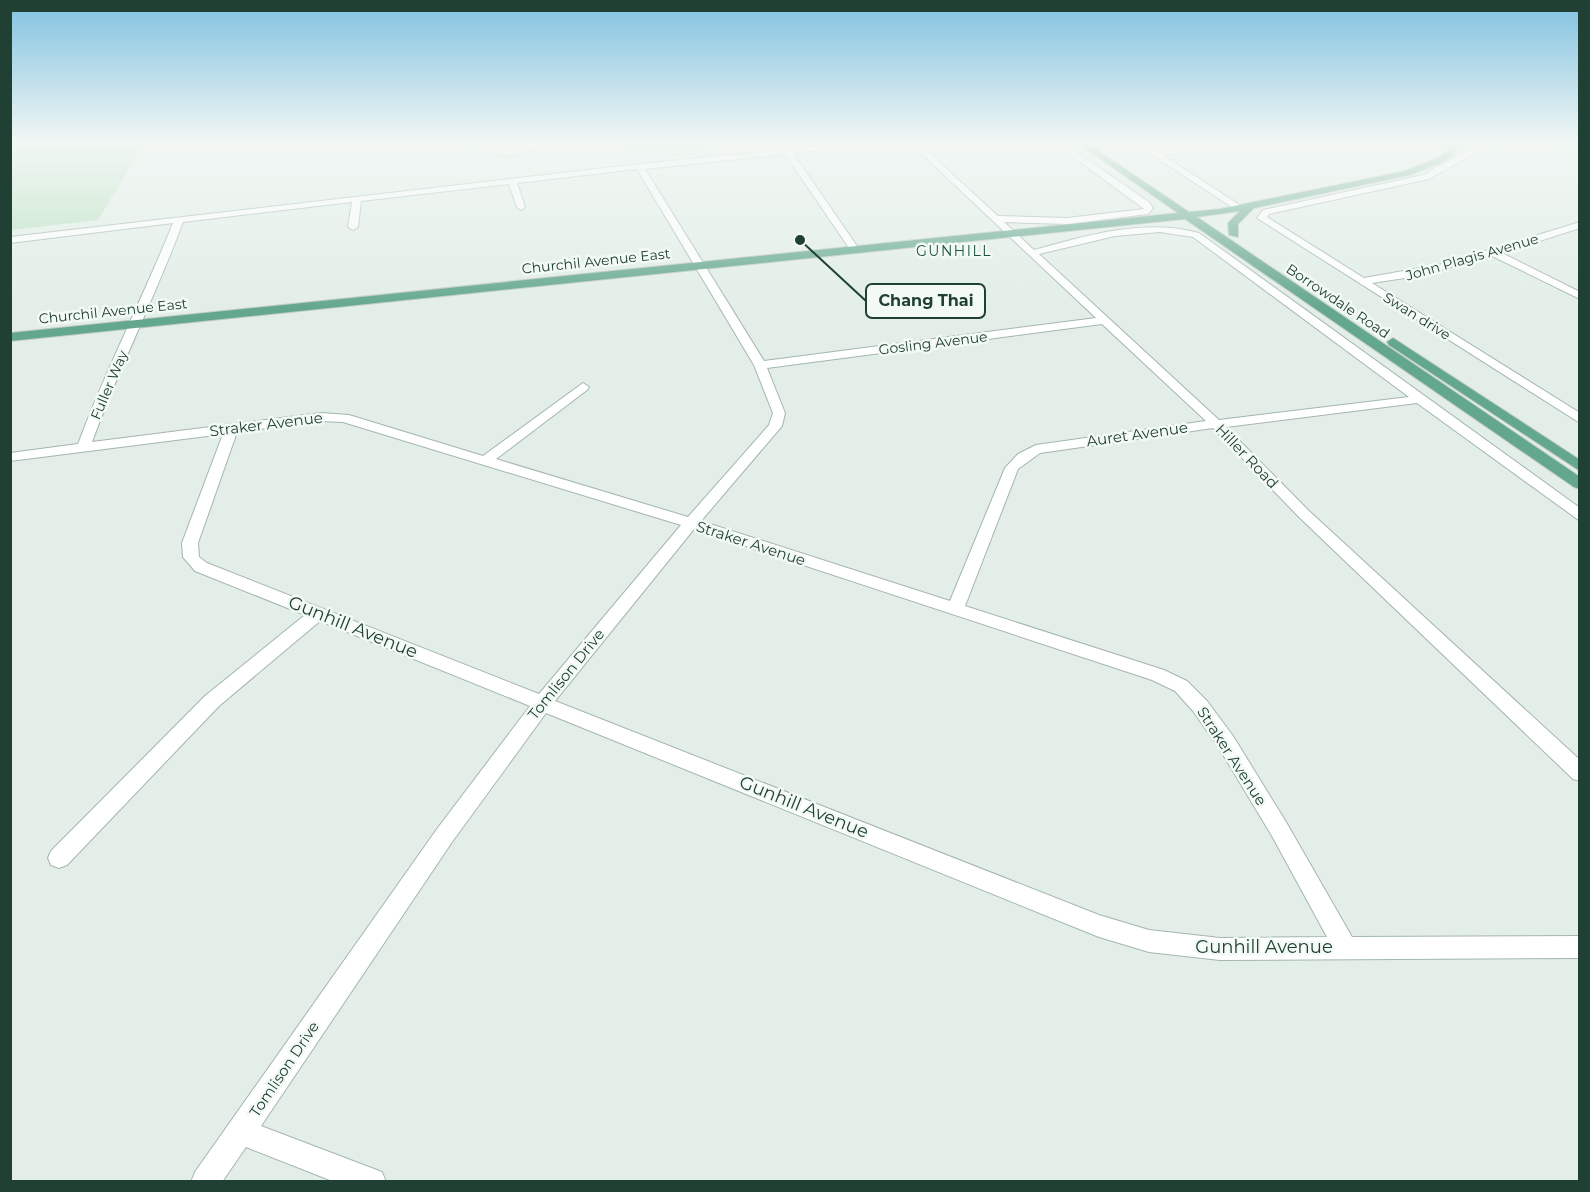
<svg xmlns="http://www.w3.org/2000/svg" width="1590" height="1192" viewBox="0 0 1590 1192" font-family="Montserrat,sans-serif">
<rect width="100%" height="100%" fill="#e2eee7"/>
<polygon fill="#d0ded6" points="620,142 702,142 711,153 631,161"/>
<polygon fill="#b9e1bf" points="10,142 145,142 98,220 11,230"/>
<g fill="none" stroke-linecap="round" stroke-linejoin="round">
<polyline stroke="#85d5d7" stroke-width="2" points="1565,142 1580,144"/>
<defs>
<g id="minor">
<path d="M473,142C482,142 484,147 492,149C503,153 517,149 528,146L531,142H539L540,145C523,159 487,160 473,142Z"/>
<path d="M858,142H883L879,144L793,153L859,249L854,252L851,251L785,154L645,169L764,361L1096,318L909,142H917L998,216L1067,218L1144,209L1053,142H1062L1149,202L1153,208L1148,214L1067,224L1004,222L1034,250C1088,235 1145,218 1199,233L1580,508V521L1417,403L1226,427L1309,511L1580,760V781L1573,779L1299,517L1213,428L1040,453L1018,469L965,606L1164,670L1187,681L1207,701L1233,736L1286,822L1352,937L1580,936V958L1220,960L1149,952L1099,937L546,713L452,842L261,1126L382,1172L386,1182H335L246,1147L222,1182H191L195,1172L437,829L530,706L320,621L219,706L67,865L59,868L51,865L48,858L51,851L205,696L305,615L195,571L183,557L182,543L223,434L10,461V453L78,444C106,369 143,298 173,223L10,243V237L639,164ZM637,169L754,365L773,413L769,425L688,517L496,459L587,390L589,387L583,383L483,456L349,415L321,413L92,442C119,368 155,297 183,222L352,202L348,227L353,230L358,227L361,201L509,184L517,207L521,210L525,207L517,183ZM1160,232L1193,237L1409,397L1219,420L1039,254L1115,236ZM1102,324L1206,421L1036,445L1018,454L1005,468L950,601L701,521L782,426L785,413L767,368ZM321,421L343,422L681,525L539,694L207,563L199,557L198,543L237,432ZM694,529L1152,680L1175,691L1193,711L1219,748L1272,836L1327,937L1220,938L1149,930L1099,915L555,701Z"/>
<polygon points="1132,142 1141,142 1158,153 1224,142 1241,142 1164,156 1246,209 1238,211"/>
<polygon points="1498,142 1509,142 1470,156 1429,179 1269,214 1267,217 1364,278 1443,264 1580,222 1580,228 1502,253 1580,292 1580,299 1492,256 1418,276 1372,283 1580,413 1580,423 1257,218 1263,210 1423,175 1464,152"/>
<polygon points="1527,142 1580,146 1580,150 1531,144"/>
</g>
<g id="major">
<polygon points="1076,142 1085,142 1189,212 1220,209 1405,171 1437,158 1447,151 1452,142 1460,142 1454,154 1443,162 1410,175 1254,208 1238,224 1238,237 1229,235 1228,223 1240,211 1197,217 1580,477 1580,489 1574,487 1185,219 10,341 10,333 1178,213"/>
<polygon points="1393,338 1580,460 1580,471 1389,345 1387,342"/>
</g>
</defs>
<use href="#minor" stroke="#a4b6ae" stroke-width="2"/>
<use href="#major" stroke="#c1cac6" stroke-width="2"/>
<use href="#minor" fill="#fff" fill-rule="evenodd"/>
<use href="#major" fill="#63a78d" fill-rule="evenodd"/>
</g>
<linearGradient id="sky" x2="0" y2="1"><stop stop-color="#80c1e1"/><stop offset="0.46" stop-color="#f2f7f4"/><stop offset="1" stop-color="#f2f7f4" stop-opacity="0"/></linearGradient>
<rect width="1590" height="309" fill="url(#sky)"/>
<g text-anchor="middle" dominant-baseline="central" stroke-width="5" stroke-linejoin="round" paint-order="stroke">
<g font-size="14" letter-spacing="1.5" fill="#1a543f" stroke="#f3faf5">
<text x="954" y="251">GUNHILL</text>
</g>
<g font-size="14" fill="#204034" stroke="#f3faf5">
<text transform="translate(1472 257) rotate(-16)">John Plagis Avenue</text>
<text transform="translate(596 261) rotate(-6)">Churchil Avenue East</text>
<text transform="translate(1338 301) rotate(34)">Borrowdale Road</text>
<text transform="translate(113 311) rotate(-6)">Churchil Avenue East</text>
<text transform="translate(1417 316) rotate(32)">Swan drive</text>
<text transform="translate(933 343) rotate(-7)">Gosling Avenue</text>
<text transform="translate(109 385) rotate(-67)">Fuller Way</text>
</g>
<g font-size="15" fill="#204034" stroke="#f3faf5">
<text transform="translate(266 424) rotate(-7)">Straker Avenue</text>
<text transform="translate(1137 434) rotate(-8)">Auret Avenue</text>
<text transform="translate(1247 456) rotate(46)">Hiller Road</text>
<text transform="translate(751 543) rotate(18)">Straker Avenue</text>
<text transform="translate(566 674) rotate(-51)">Tomlison Drive</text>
<text transform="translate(1232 756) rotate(57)">Straker Avenue</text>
<text transform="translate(284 1069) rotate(-56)">Tomlison Drive</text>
</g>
<g font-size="18" fill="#204034" stroke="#f3faf5">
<text transform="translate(353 627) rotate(22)">Gunhill Avenue</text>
<text transform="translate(804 807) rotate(22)">Gunhill Avenue</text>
<text x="1264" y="947">Gunhill Avenue</text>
</g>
</g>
<path fill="none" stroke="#204034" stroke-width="2" d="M800 240L866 301"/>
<circle fill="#204034" stroke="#f3faf5" stroke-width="2" cx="800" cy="240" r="6"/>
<rect fill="#f3faf5" stroke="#204034" stroke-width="2" x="866" y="284" width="119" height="34" rx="6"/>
<g font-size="16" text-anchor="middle" font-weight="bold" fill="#204034">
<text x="926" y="306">Chang Thai</text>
</g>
<rect width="1590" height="1192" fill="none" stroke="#204034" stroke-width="24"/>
</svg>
